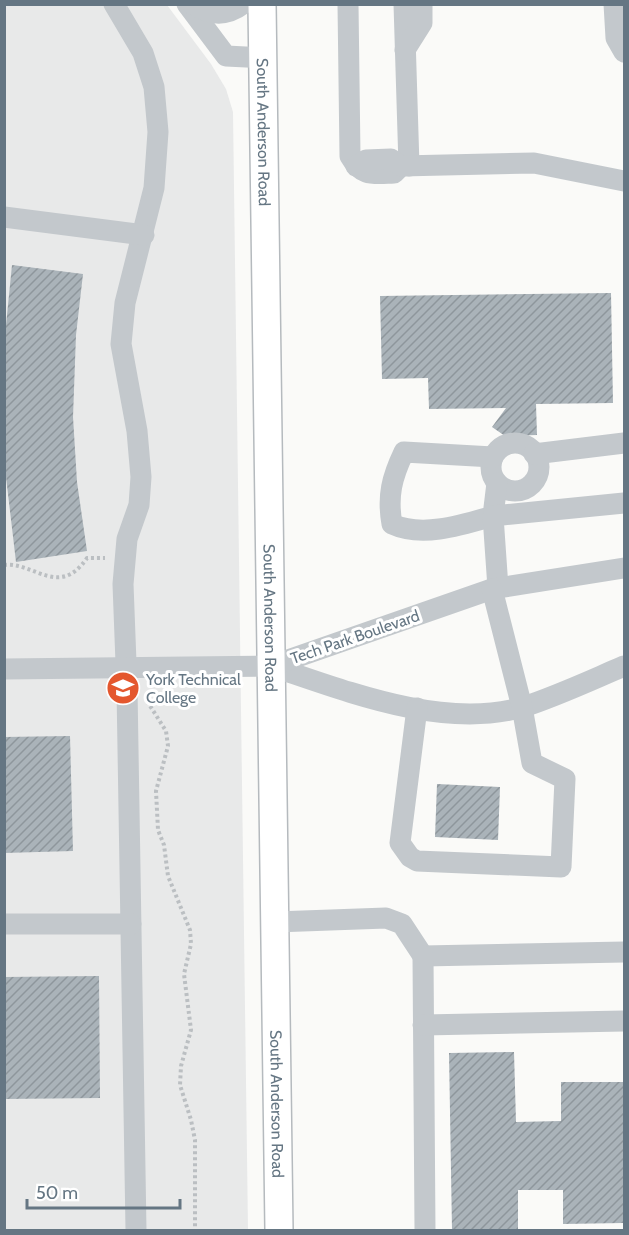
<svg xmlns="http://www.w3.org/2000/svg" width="629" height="1235" viewBox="0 0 629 1235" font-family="Cabin,sans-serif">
<defs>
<pattern id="building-hatch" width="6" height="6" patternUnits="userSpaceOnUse" patternTransform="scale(1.5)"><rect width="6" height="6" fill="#aab3b9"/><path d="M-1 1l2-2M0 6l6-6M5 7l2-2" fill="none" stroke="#8e969c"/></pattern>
</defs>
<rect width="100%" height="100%" fill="#fafaf8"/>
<polygon fill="#e8e9e9" points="5,5 167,5 211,64 226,89 233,112 248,1230 5,1230"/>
<g fill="url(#building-hatch)">
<polygon points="12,265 83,274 76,335 73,417 77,482 87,551 16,562 4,460 5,335"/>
<polygon points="611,293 613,403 536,404 537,435 505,436 492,427 506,408 429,409 428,378 382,379 380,296"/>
<polygon points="70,736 73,851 4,853 4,737"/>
<polygon points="437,784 500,787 498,840 435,837"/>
<polygon points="99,976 100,1098 4,1099 4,977"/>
<polygon points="514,1052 516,1122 561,1121 561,1082 624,1082 624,1223 563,1224 563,1190 518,1190 518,1230 452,1230 449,1053"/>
</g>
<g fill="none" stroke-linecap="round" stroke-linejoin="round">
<defs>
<g id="major">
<path id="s1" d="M262,4L279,1230"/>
</g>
</defs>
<use href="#major" stroke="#b5babe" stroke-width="30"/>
<g stroke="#bbbfc2" stroke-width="4" stroke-dasharray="3 3" stroke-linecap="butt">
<path d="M4,565C33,561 59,599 87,558H105"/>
<polyline points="147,701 166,731 168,746 156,791 158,830 164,845 168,876 190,930 191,944 184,974 191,1030 181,1066 180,1085 191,1120 195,1140 195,1230"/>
</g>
<g stroke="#c3c8cc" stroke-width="21">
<polyline points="114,4 143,53 154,87 158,132 154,188 125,303 121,344 137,431 141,477 139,505 127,539 123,584 127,689 136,1230"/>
<polyline points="187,4 226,56 264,58"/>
<path d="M192,4C209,15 226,17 243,4"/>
<path d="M348,4L350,156C362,177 372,174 394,173L401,166"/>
<polyline points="404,4 409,166"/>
<polyline points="614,4 616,38 624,52"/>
<polyline points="405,50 422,23 422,4"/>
<polyline points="356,166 366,160 391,159 401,166 534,163 624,181"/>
<polyline points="4,217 144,235"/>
<circle cx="515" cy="467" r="24"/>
<polyline points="534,454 624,443"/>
<path d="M493,457L404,452C392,477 387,496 392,524C422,538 462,525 493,516L497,483"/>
<polyline points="498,588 493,516 624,503"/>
<path d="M271,666C346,691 443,730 523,707C557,696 591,680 624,666"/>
<polyline points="4,669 271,666 492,589 624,568"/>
<polyline points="417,708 400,843 410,857 417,861 561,867 565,779 532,763 522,707 492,589"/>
<polyline points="275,922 386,918 402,924 423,956 624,952"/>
<polyline points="4,924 131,924"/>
<polyline points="423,956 425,1230"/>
<polyline points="423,1025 624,1021"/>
</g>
<use href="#major" stroke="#fff" stroke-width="27"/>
</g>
<defs>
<symbol id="university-disc" viewBox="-11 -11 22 22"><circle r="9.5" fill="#e4572e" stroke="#fff"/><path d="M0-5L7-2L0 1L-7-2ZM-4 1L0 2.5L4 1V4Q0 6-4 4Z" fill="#fff"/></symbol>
</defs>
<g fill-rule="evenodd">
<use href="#university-disc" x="104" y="669" width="38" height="38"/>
</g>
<g text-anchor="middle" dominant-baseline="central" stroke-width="6" stroke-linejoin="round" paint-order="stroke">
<g font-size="16" fill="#657683" stroke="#fff">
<text stroke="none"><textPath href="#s1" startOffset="128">South Anderson Road</textPath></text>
<text stroke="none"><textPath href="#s1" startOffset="614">South Anderson Road</textPath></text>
<text transform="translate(355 637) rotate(-19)">Tech Park Boulevard</text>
<text stroke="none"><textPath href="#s1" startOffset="1100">South Anderson Road</textPath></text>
</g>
<g font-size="16" fill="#657683" stroke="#fff" text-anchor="start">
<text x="146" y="679">York Technical<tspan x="146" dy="18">College</tspan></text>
</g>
</g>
<rect width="629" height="1235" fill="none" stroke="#657683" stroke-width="12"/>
<path d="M27 1199v9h153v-9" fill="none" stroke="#657683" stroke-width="3"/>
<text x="36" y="1199" font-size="18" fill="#657683" stroke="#ffffff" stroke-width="4.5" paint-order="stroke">50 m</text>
</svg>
